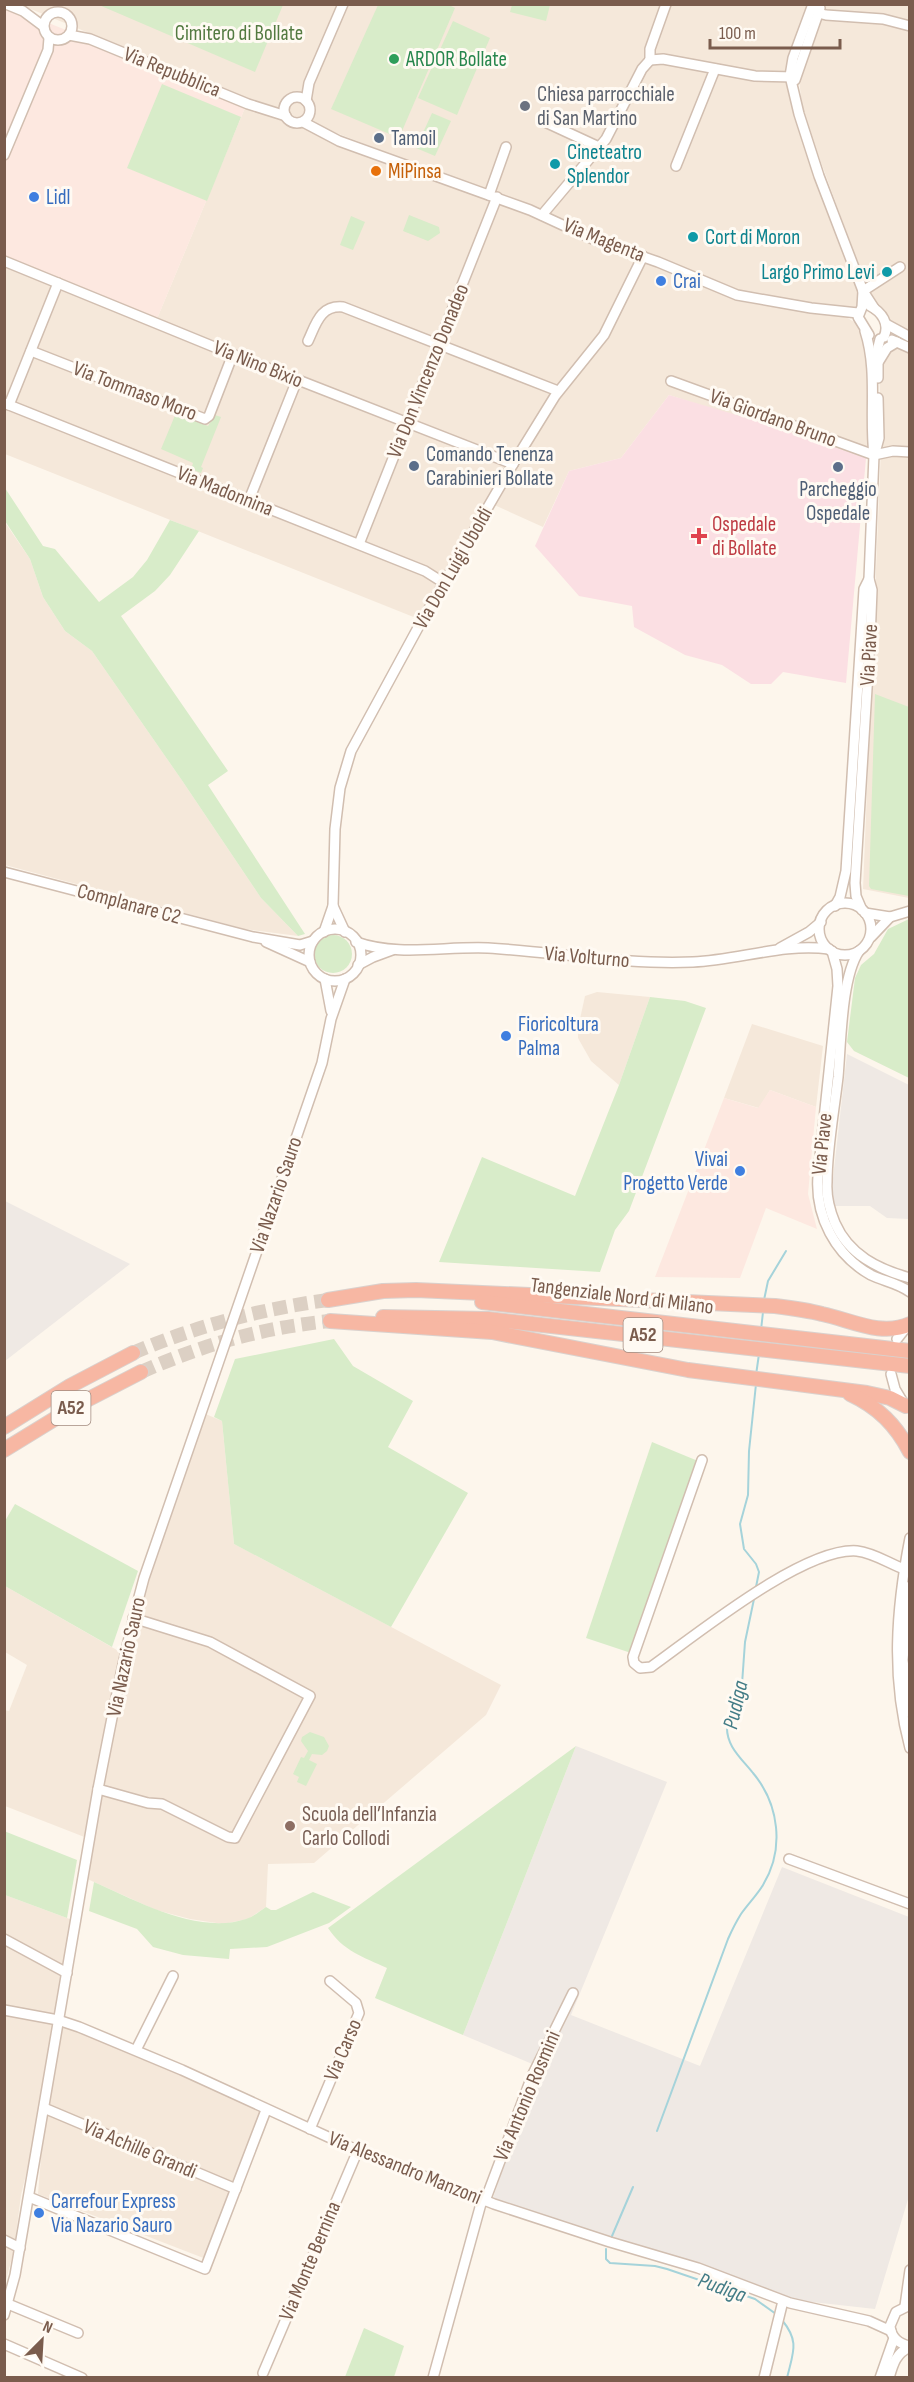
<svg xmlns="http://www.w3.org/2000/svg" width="914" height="2382" viewBox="0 0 914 2382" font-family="'Sofia Sans Condensed',sans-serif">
<rect width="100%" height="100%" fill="#fdf6ec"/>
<g fill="#f5e8da">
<polygon points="21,5 807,5 787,67 793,112 859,292 859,303 854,310 746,298 735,301 846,317 859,325 867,344 869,456 866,458 669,395 621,458 569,471 543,527 490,503 421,620 5,454 4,266 154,326 247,103 292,125 316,131 493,198 673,274 543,213 249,99"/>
<polygon points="825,5 909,5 909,342 891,334 889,318 868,291 803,113 799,80"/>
<polygon points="884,339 910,350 909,898 863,889 881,448 879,350"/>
<polygon points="4,521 30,559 43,597 65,631 92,651 181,779 261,898 298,936 245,929 5,865"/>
<polygon points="597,992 650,997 619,1085 591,1061 578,1038 578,1028 585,996"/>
<polygon points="752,1024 823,1046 816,1107 770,1090 759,1108 724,1098"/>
<polygon points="201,1412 222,1421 234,1544 501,1685 486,1715 314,1863 268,1864 266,1907 248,1919 223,1924 190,1919 156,1910 83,1877 124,1654"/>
<polygon points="5,1586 122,1653 94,1784 87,1838 5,1806 4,1710 9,1711 27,1665 5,1652"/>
<polygon points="5,1895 75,1921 42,2109 21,2195 14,2250 5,2284"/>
<polygon points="59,2022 79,2028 265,2111 206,2259 38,2194 45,2110"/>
</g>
<g fill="#fde8e0">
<polygon points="4,5 247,103 154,326 5,266"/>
<polygon points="770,1090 816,1107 808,1194 817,1229 766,1208 740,1278 655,1277 724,1098 758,1108"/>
</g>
<g fill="#efe9e4">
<polygon points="847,1054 909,1085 909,1219 887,1218 870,1206 835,1206 831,1196"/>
<polygon points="5,1201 130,1264 5,1361"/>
<polygon points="576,1746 667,1782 571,2015 700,2066 782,1867 909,1917 909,2196 875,2309 794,2300 493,2198 537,2066 463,2035"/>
</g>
<polygon fill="#fbdfe3" points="669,395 760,422 866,458 846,683 783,672 771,684 751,684 722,665 685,655 634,627 632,606 579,596 535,546 569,471 621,458"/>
<g fill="#d8ecc9">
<polygon points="447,4 455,8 399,138 331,109 378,5"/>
<polygon points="99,5 283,5 255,72"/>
<polygon points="512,5 512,4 550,5 546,21 510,12"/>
<polygon points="453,21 490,38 457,115 418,98"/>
<polygon points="162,84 241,117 207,201 127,168"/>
<polygon points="432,113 451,121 435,156 416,148"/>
<polygon points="409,215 439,227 440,233 428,241 403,231"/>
<polygon points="351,216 365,222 353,250 340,245"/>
<polygon points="176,413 208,426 215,415 221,417 201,467 203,468 201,473 191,469 193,463 161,449"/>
<polygon points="5,488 43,546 55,549 99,602 133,577 147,560 170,520 199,531 170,575 155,591 121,616 228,771 208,785 305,934 298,936 261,898 181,779 92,651 65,631 43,597 30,559 5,521"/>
<polygon points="875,694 909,707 909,896 871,889 869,886"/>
<polygon points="909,919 910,919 909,1078 854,1051 847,1042 855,978 861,965 874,954 888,929"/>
<circle cx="333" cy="954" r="19"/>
<polygon points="650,997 685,1001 706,1008 629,1211 615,1230 600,1272 439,1262 482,1157 575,1196 619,1085"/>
<polygon points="334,1339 353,1366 413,1401 388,1447 468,1493 391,1627 234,1544 222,1421 214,1417 235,1359"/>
<polygon points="652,1442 698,1461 631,1653 586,1638"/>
<polygon points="15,1504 138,1571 112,1647 5,1586 5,1521"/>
<polygon points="310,1732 324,1737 329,1746 327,1751 322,1755 312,1754 309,1760 317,1764 306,1786 297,1782 299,1777 293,1774 301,1757 304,1758 308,1751 301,1741 302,1737"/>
<path d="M576,1746L463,2035L375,1998L387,1968C363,1957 343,1951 328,1928Z"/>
<polygon points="4,1831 77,1860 67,1918 5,1895"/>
<path d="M94,1882C137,1901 198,1935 246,1919C253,1917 260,1911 266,1907L271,1910H276L313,1892L351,1907L329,1923L267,1947L230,1949L229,1959L183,1955L153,1947L137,1929L89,1911Z"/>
<polygon points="364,2328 404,2346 394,2377 345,2377"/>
</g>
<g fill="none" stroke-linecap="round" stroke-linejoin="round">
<g stroke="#a5d3da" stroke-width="2">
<polyline points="764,1300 768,1281 786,1251"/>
<polyline points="761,1330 763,1312"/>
<polyline points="756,1375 759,1354"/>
<polyline points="756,1384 749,1451 748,1495 740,1524 744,1549 756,1564 759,1572 756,1587"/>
<path d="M657,2131L728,1939C732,1930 736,1922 741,1914C748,1904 757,1895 763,1885C785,1849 779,1804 753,1773C741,1758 726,1746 727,1726L742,1684L745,1642L754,1599"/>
<polyline points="612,2236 633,2187"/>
<polyline points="606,2249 606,2259 610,2263 655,2266 667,2269 755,2299 776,2314"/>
<path d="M782,2320C800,2342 793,2352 787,2378"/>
</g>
<g stroke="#dcd0c4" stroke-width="14" stroke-dasharray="14 7" stroke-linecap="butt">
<path d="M133,1353C196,1326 261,1309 328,1300"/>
<path d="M141,1372C205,1344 261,1328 330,1321"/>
</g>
<defs>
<g id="minor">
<polyline points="6,4 23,11 43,26"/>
<polyline points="813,4 793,58 790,76 799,114 819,176 863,291 874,308"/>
<polyline points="814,4 818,13 826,15 883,19 910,26"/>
<circle cx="58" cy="26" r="14"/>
<polyline points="69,35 90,39 248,104 286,116"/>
<polyline points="650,60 663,59 755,76 795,77"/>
<polyline points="650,60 650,49 666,4"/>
<polyline points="795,80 820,8"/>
<circle cx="297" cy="110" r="13"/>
<polyline points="306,101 309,83 343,4"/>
<polyline points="303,122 339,141 530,210 595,240 658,262 737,295 811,308 858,313"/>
<polyline points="545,122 599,147"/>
<polyline points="4,155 48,50 49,38"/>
<polyline points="676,166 715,69"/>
<polyline points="489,195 506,147"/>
<polyline points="542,215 606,139 642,69 650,60"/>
<polyline points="4,261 229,353 513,464"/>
<polyline points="863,291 862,307 858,317 869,335"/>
<polyline points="863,291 900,267"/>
<path d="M870,306C882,312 890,324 884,337"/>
<polyline points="886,324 910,337"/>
<polyline points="892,340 910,348"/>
<path d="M308,341C316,324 320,305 343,307L558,391"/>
<polyline points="31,351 205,419 209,416 233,354"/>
<polyline points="879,361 887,348 897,342"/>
<polyline points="878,378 878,347 880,339"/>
<polyline points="671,381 874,455"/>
<polyline points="4,403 425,571 444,583"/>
<polyline points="9,405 58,283"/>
<polyline points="876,449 879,438 878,398"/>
<polyline points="874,455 893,451 910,452"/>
<polyline points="249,500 297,380"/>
<polyline points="359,544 497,197"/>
<polyline points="4,872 253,937 300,945 313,941"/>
<circle cx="845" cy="929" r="26"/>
<polyline points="333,906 345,932"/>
<path d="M835,906L840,897L846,871L864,589L869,579L874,455C869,414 878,371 865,331"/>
<polyline points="862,910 856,896 855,883 870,640 872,590 869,579"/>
<polyline points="865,913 890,917 910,911"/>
<circle cx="335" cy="955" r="26"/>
<polyline points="324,932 333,906 335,829 340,788 351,751 420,624 513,464 555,396 604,335 643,256"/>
<polyline points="871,937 890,917"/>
<polyline points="266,942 310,962"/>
<path d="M356,942C398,957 445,946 488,948C556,952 624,965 693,962C739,960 783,943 829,949"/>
<polyline points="780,948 809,932 821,922"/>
<path d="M832,951L837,969L838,986L818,1176C815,1216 835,1255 871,1275C883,1281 898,1283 910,1292"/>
<path d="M859,951C841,978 841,1044 838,1077C834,1112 827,1148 827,1182C826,1196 830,1211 835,1223C849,1255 878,1269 910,1278"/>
<polyline points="358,965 373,957 392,950"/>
<polyline points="325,979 331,1011"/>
<polyline points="897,1339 908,1325"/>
<polyline points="891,1374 895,1389 904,1404"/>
<path d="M702,1460L633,1657L634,1663L640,1668L651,1667C696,1635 804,1547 857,1551C874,1553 888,1563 904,1569"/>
<path d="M910,1538C896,1610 891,1677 910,1748"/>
<polyline points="910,1586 903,1660 910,1713"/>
<polyline points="98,1789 148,1803 162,1804 228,1837 235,1838 310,1696 210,1642 133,1618"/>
<polyline points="789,1859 910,1904"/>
<polyline points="4,1939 67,1973"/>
<polyline points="4,2010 58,2020 79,2027 182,2070 350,2147 494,2204 610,2242 698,2268 790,2303 869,2321 891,2331"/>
<polyline points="136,2050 173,1976"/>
<polyline points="44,2108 236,2189"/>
<polyline points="310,2129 359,2013 356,2003 330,1981"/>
<polyline points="29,2197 205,2269 266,2110"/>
<polyline points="485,2201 532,2076 573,1993"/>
<polyline points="4,2240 20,2248"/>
<polyline points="8,2304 78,2333"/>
<path d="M910,2305L896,2312L890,2326C891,2337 898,2344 910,2346"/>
<polyline points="905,2306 910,2270"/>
<path d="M4,2315L15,2275L98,1789C112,1718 125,1647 144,1578L322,1063L331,1019L345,979"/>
<polyline points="4,2344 82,2378"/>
<polyline points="263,2373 358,2150"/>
<polyline points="433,2378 482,2200"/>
<polyline points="764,2378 783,2301"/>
<polyline points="880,2378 894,2338"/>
<path d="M889,2378C893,2364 896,2353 910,2347"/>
</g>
<g id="highway">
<path d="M328,1300L383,1291L416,1290L775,1306C791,1308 807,1310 822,1314C851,1320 881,1337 910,1324"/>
<polyline points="482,1302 910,1351"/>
<polyline points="383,1317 488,1319 910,1366"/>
<polyline points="330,1321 492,1332 688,1370 867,1393 890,1398 906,1406"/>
<path d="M850,1394C878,1407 896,1425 910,1452"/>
<polyline points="4,1427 70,1386 133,1353"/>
<polyline points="4,1450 79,1404 141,1372"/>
</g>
</defs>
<use href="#minor" stroke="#d1beb0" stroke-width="12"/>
<use href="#highway" stroke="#dad1cd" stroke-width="16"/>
<use href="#minor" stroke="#fff" stroke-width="9"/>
<use href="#highway" stroke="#f7b7a3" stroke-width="14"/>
</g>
<circle fill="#2e9e5b" stroke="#fffaf3" stroke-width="2" cx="394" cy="59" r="6"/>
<circle fill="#6b7280" stroke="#fffaf3" stroke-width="2" cx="525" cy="106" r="6"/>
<g fill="#5c6f8a" stroke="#fffaf3" stroke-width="2">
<circle cx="379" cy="138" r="6"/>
<circle cx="414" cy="466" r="6"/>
<circle cx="838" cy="467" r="6"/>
</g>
<g fill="#0f9aa8" stroke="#fffaf3" stroke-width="2">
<circle cx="555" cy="164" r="6"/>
<circle cx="693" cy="237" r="6"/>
<circle cx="887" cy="272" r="6"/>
</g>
<circle fill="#e8710a" stroke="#fffaf3" stroke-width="2" cx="376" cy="171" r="6"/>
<g fill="#3f7fe0" stroke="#fffaf3" stroke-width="2">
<circle cx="34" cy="197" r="6"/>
<circle cx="661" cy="281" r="6"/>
<circle cx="506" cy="1036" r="6"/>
<circle cx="740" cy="1171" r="6"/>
<circle cx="39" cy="2213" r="6"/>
</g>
<path fill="#e0444e" stroke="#fffaf3" stroke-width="2" d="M696 527h6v6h6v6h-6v6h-6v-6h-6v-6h6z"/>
<circle fill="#8d6e63" stroke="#fffaf3" stroke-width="2" cx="290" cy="1826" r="6"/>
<g text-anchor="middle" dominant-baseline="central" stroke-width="6" stroke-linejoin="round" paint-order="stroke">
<g fill="#fffaf3" stroke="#a28b7f" stroke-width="1.5">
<rect x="623.5" y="1318" width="39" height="34" rx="4.5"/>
<rect x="51.5" y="1391" width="39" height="34" rx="4.5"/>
</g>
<g font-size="20" font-weight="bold" fill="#7a5c4d">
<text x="643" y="1335">A52</text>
<text x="71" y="1408">A52</text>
</g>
<g font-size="21" fill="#537a41" stroke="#fffaf3">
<text x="239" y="33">Cimitero di Bollate</text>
</g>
<g font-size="21" fill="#27864d" stroke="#fffaf3" text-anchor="start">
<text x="406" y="59">ARDOR Bollate</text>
</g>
<g font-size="21" fill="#7a5c4d" stroke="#fffaf3">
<text transform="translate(172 72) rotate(22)">Via Repubblica</text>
<text transform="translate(604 240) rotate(22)">Via Magenta</text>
<text transform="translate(258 364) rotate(22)">Via Nino Bixio</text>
<text transform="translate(428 371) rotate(-68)">Via Don Vincenzo Donadeo</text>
<text transform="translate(135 391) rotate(21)">Via Tommaso Moro</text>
<text transform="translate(773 418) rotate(20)">Via Giordano Bruno</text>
<text transform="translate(225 491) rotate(22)">Via Madonnina</text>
<text transform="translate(453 568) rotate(-60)">Via Don Luigi Uboldi</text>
<text transform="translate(869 655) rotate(-87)">Via Piave</text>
<text transform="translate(129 904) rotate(15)">Complanare C2</text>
<text transform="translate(587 957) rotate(5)">Via Volturno</text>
<text transform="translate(822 1144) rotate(-84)">Via Piave</text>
<text transform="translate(276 1195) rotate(-71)">Via Nazario Sauro</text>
<text transform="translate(622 1296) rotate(7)">Tangenziale Nord di Milano</text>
<text transform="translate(126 1657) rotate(-78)">Via Nazario Sauro</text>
<text transform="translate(343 2050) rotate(-67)">Via Carso</text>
<text transform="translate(527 2096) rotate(-67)">Via Antonio Rosmini</text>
<text transform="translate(140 2149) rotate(23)">Via Achille Grandi</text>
<text transform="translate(405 2168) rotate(22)">Via Alessandro Manzoni</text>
<text transform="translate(310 2261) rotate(-67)">Via Monte Bernina</text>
</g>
<g font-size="21" fill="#5b616d" stroke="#fffaf3" text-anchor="start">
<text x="537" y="94">Chiesa parrocchiale<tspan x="537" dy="24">di San Martino</tspan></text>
</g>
<g font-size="21" fill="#4e5e75" stroke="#fffaf3" text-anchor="start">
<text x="391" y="138">Tamoil</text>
<text x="426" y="454">Comando Tenenza<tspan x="426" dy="24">Carabinieri Bollate</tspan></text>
<text x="838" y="489" text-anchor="middle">Parcheggio<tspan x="838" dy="24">Ospedale</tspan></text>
</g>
<g font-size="21" fill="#0d838f" stroke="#fffaf3" text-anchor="start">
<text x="567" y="152">Cineteatro<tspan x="567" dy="24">Splendor</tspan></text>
<text x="705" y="237">Cort di Moron</text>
<text x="875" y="272" text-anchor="end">Largo Primo Levi</text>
</g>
<g font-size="21" fill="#c56008" stroke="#fffaf3" text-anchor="start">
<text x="388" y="171">MiPinsa</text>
</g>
<g font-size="21" fill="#366cbe" stroke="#fffaf3" text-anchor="start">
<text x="46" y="197">Lidl</text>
<text x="673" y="281">Crai</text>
<text x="518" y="1024">Fioricoltura<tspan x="518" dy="24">Palma</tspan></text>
<text x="728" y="1159" text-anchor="end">Vivai<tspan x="728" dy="24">Progetto Verde</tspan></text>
<text x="51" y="2201">Carrefour Express<tspan x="51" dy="24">Via Nazario Sauro</tspan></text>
</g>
<g font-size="21" fill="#be3a42" stroke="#fffaf3" text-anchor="start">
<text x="712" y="524">Ospedale<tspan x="712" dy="24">di Bollate</tspan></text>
</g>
<g font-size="21" fill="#785e54" stroke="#fffaf3" text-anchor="start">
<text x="302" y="1814">Scuola dell’Infanzia<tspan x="302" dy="24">Carlo Collodi</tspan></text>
</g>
<g font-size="22" font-style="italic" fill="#437c86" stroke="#fffaf3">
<text transform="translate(736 1705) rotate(-77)">Pudiga</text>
<text transform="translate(722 2288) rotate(20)">Pudiga</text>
</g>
</g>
<rect width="914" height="2382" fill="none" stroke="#7a5c4d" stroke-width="12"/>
<g transform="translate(42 2340) rotate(24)" stroke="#fffaf3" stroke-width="4.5" paint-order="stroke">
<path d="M0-4.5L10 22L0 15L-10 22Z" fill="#7a5c4d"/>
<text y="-9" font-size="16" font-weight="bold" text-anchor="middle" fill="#7a5c4d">N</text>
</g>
<path d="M710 39v9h130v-9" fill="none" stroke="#7a5c4d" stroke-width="3"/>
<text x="719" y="39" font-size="18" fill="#7a5c4d" stroke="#fffaf3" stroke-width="4.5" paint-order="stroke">100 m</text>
</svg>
